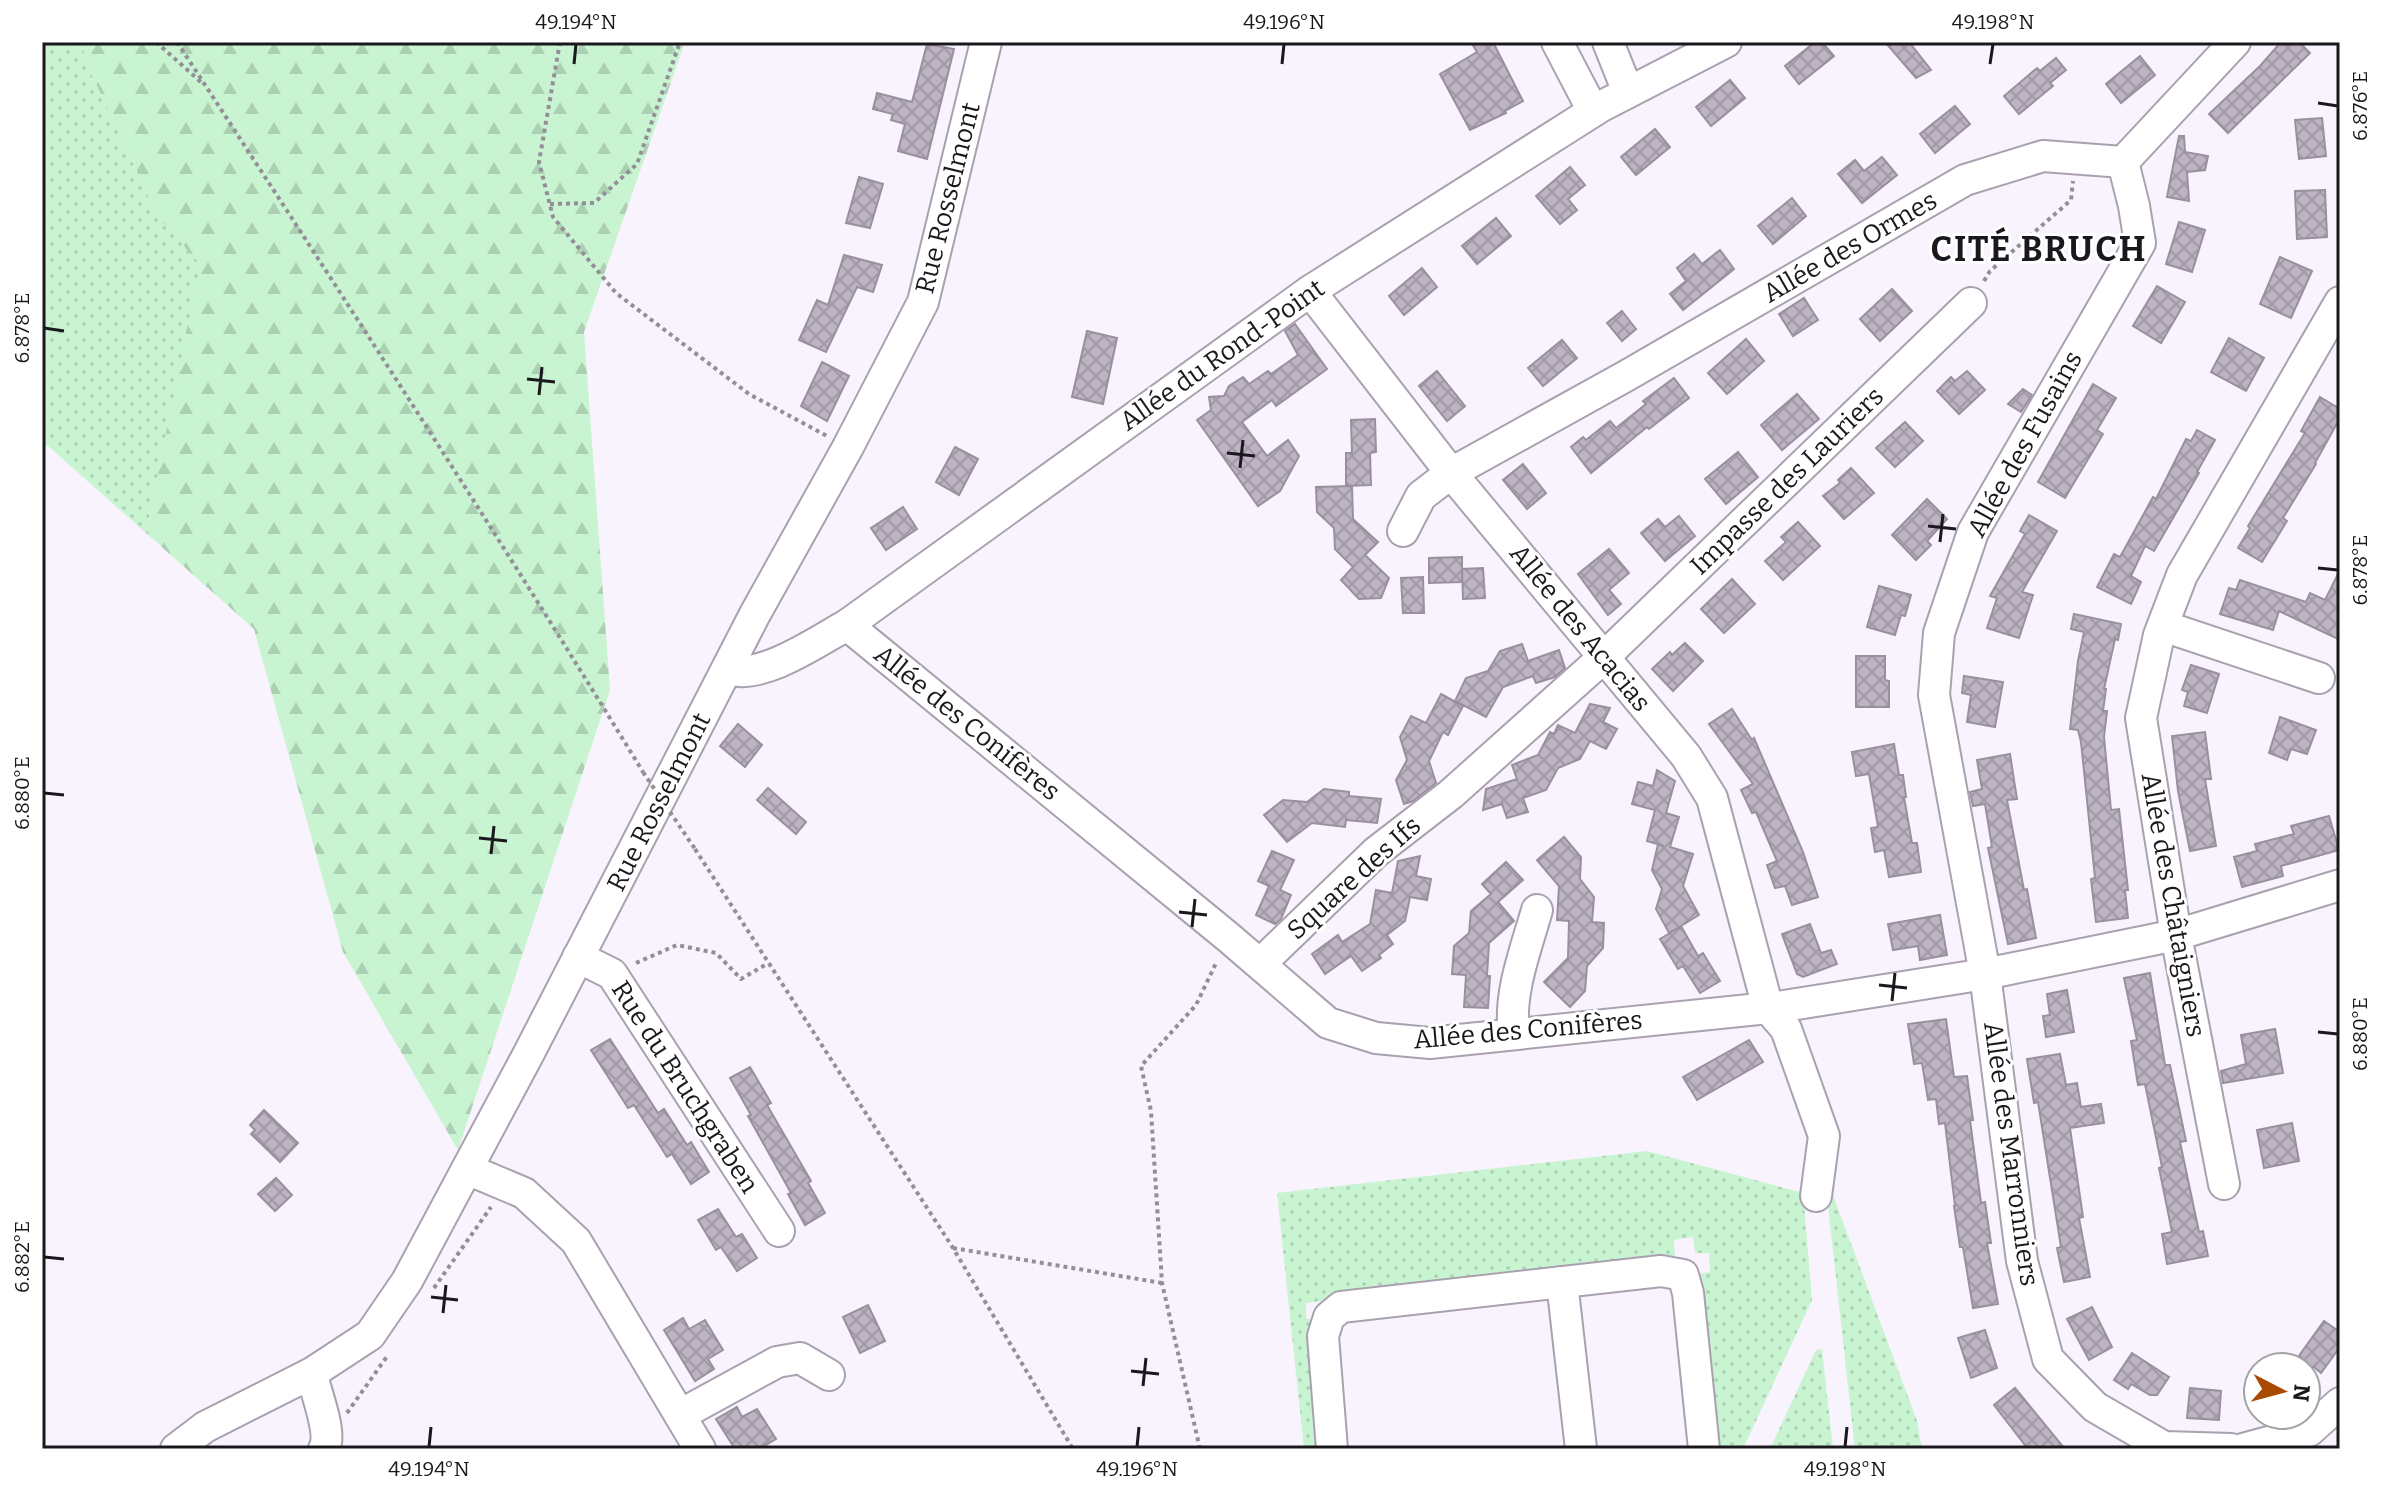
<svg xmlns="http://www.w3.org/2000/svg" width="2382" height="1491" viewBox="0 0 2382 1491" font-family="Bitter,serif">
<defs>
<pattern id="grass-dots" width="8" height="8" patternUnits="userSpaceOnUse" patternTransform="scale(2)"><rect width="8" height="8" fill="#c8f4d1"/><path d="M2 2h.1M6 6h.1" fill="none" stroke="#abd0b3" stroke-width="1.8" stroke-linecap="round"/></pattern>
<pattern id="forest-firs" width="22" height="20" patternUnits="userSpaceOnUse" patternTransform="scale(2)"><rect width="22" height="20" fill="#c8f4d1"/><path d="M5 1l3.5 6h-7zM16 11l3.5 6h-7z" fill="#abd0b3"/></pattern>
<pattern id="building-cross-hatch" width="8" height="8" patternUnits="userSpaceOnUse" patternTransform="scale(2)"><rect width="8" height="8" fill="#bdb3c3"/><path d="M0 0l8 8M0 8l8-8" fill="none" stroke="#a299a7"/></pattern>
</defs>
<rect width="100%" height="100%" fill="#f9f3fd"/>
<g fill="url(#grass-dots)">
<polygon points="42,42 81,42 91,73 158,217 201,264 146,533 48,446 42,446"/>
<polygon points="1647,1151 1803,1193 1812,1300 1743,1449 1714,1449 1698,1274 1710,1272 1709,1253 1695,1253 1693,1237 1674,1240 1675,1257 1306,1303 1306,1318 1314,1321 1324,1449 1304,1449 1277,1193"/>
<polygon points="1833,1195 1917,1421 1922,1449 1855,1449 1828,1205"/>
<polygon points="1822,1349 1833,1449 1770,1449 1816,1350"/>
</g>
<polygon fill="url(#forest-firs)" points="81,42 685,42 584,332 610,690 458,1150 343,952 254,629 146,533 200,264 158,217 91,73"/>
<g fill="url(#building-cross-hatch)" stroke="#99909f" stroke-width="2">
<polygon points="1471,42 1493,42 1523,101 1505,111 1506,113 1470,130 1440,74 1477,52"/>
<polygon points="1815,42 1822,42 1834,56 1799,84 1785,66"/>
<polygon points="1885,42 1909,42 1931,70 1916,78"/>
<polygon points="2281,42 2299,42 2310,53 2228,133 2209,114 2260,66"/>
<polygon points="927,44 954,49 927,159 898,151 905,124 891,120 893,114 873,109 877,93 912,102"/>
<polygon points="2140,56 2155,75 2121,103 2106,84"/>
<polygon points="2056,58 2066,70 2050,83 2053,86 2019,114 2004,96 2037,68 2040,71"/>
<polygon points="1730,80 1745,98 1711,126 1696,107"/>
<polygon points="1955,106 1970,124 1935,153 1920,134"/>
<polygon points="2322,118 2326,156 2299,159 2295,120"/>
<polygon points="1655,129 1670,147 1636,175 1621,157"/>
<polygon points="2179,136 2184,136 2185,152 2208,156 2205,170 2187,172 2189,201 2167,197"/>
<polygon points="1882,157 1897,175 1862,203 1838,174 1855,160 1864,171"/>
<polygon points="1570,167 1585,185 1568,199 1577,210 1560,224 1536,196"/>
<polygon points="859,177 883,184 870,228 846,223"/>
<polygon points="2325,190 2327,237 2297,239 2295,191"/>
<polygon points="1792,198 1806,216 1773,244 1758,226"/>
<polygon points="1496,218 1511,236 1477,264 1462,246"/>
<polygon points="2179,222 2205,230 2192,272 2166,264"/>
<polygon points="1720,250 1734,269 1683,310 1670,294 1686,281 1677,268 1694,254 1702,264"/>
<polygon points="844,255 882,265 873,292 857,287 826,352 799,340 817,300 828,305"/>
<polygon points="2280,257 2312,271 2291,318 2260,304"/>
<polygon points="1422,268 1437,287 1404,315 1389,296"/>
<polygon points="2157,286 2185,302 2161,343 2133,326"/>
<polygon points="1892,289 1912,311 1880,341 1860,319"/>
<polygon points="1804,298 1818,320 1793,336 1779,314"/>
<polygon points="1622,311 1636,329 1622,341 1607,323"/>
<polygon points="1295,324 1327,369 1276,406 1272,400 1242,422 1267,456 1288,440 1299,456 1280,491 1258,506 1197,420 1211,410 1209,397 1224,396 1229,386 1243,377 1249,384 1268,371 1271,374 1298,355 1285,331"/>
<polygon points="1087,331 1117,338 1103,404 1072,397"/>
<polygon points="2229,338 2264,358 2246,391 2211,372"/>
<polygon points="1746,339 1764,361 1727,394 1708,373"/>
<polygon points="1562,340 1577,358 1543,386 1528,368"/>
<polygon points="822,362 849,376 827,421 801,406"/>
<polygon points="1437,371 1465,406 1447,421 1419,386"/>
<polygon points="1967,371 1985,390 1959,414 1937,391 1951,377 1955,381"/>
<polygon points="1674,378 1689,398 1649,429 1647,427 1591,473 1571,447 1583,437 1586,440 1610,421 1616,428 1646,404 1643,401"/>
<polygon points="2093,384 2116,398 2097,430 2103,434 2065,498 2038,482"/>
<polygon points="2023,389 2032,395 2021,412 2008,404"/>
<polygon points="1797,394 1819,419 1782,450 1761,425"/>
<polygon points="2320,397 2340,409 2340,418 2315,463 2316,464 2283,518 2287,521 2262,562 2238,548 2250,528 2248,526 2305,433 2301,431"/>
<polygon points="1375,419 1376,452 1370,453 1371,485 1346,486 1346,453 1352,453 1351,420"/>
<polygon points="1905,422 1923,441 1895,467 1876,448"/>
<polygon points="2197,430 2215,440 2197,472 2199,473 2154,551 2145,546 2131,576 2141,582 2131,604 2097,587 2114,554 2120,557 2153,497 2156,499 2186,439 2191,441"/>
<polygon points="955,447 978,459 959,495 936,482"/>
<polygon points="1738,452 1758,477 1726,504 1705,479"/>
<polygon points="1523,464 1546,493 1527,509 1503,480"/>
<polygon points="1851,468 1874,493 1844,519 1823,496 1840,483 1838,480"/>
<polygon points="1352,486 1353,519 1378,542 1365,555 1389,578 1381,598 1359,599 1341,580 1353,567 1335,549 1334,528 1317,512 1316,487"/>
<polygon points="1927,499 1947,519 1927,541 1931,545 1916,560 1892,535"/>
<polygon points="903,507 917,529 886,550 871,528"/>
<polygon points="2029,515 2057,531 2022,592 2033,595 2019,638 1987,628 1997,598 1990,596 2025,534 2020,531"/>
<polygon points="1679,516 1695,536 1665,561 1641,533 1658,519 1665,527"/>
<polygon points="1798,522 1820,546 1783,580 1765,561 1786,542 1781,537"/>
<polygon points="1609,549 1629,573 1609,590 1621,604 1608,615 1578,574"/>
<polygon points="1462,557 1462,582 1429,583 1429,558"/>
<polygon points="1483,568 1485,598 1463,599 1462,569"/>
<polygon points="2340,570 2340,640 2279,611 2273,630 2220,614 2229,588 2236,590 2240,580 2306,602 2310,593 2325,600"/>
<polygon points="1423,577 1424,613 1403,613 1401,578"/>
<polygon points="1732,579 1755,604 1724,633 1701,609"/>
<polygon points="1879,586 1911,595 1905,616 1901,615 1895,635 1867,627"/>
<polygon points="2074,614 2121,624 2118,640 2115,639 2104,689 2106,689 2103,711 2107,711 2104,737 2111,810 2119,809 2128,890 2125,890 2128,918 2096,922 2091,879 2095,878 2081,742 2078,730 2070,729 2078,661 2084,632 2071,629"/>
<polygon points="1685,643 1703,661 1673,691 1652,669 1670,652 1672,655"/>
<polygon points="1522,644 1528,661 1559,650 1565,668 1555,677 1536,683 1533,676 1503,687 1486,717 1455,701 1466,678 1488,671 1500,651"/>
<polygon points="1856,656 1885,656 1885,680 1889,681 1889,707 1856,707"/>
<polygon points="2191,665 2219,674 2207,713 2184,706 2188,692 2182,690"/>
<polygon points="1964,676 2003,682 1995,727 1967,722 1971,695 1962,693"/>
<polygon points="1441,694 1463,706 1448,735 1443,732 1429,761 1436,783 1413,801 1404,804 1396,780 1407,760 1400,737 1411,716 1426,723"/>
<polygon points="1590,704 1610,708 1603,722 1617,729 1606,749 1590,741 1580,759 1558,768 1546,790 1523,798 1528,812 1507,818 1502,804 1483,810 1486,789 1517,779 1512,765 1538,755 1550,732 1554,734 1558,725 1575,733"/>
<polygon points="1732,709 1752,740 1754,738 1803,852 1818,897 1792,905 1785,886 1775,888 1767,865 1777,861 1756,812 1752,813 1741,790 1753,784 1709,724"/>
<polygon points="2280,717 2316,730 2307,754 2291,749 2287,760 2269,753"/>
<polygon points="738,724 762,745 745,767 720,746"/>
<polygon points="2205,732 2211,779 2205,779 2216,846 2190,851 2178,791 2172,736"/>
<polygon points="1894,744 1899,775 1903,775 1906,797 1904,797 1912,843 1917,843 1921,872 1889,877 1884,850 1875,852 1871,828 1878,827 1869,774 1856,776 1852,752"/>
<polygon points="2010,754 2017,799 2007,800 2024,890 2027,889 2036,938 2008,944 1988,848 1992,847 1985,804 1973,806 1970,792 1982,789 1977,760"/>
<polygon points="1657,770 1675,781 1666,813 1679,817 1670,847 1693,854 1683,886 1699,915 1681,926 1698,956 1703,953 1720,981 1700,993 1683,966 1678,969 1660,939 1680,927 1669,933 1656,909 1662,889 1652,870 1658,844 1664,846 1647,841 1655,810 1632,804 1638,782 1653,786"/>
<polygon points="768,788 806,822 796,834 757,800"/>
<polygon points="1324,789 1349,792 1349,796 1381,799 1377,823 1346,820 1345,827 1312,823 1287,842 1264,815 1283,800 1307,802"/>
<polygon points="2329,816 2339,850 2281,866 2283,876 2242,887 2234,857 2257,851 2255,844 2294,834 2291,826"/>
<polygon points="1564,837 1581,857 1580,879 1594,897 1592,922 1604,923 1603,948 1587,966 1585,991 1570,1007 1544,982 1568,958 1569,921 1557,920 1559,886 1537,860"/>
<polygon points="1272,851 1294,860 1280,890 1291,895 1281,919 1275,924 1256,915 1269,886 1258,881"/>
<polygon points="1420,856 1416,876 1431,879 1427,900 1410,897 1405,921 1387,935 1393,944 1379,955 1381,958 1362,971 1351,956 1325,974 1312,954 1338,935 1342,942 1370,924 1376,890 1392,893 1398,861"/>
<polygon points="1506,862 1523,880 1498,902 1514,921 1489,943 1487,976 1490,976 1488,1008 1464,1007 1466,975 1452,974 1454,946 1469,933 1471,911 1491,894 1482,884"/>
<polygon points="1940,915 1947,955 1920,960 1918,946 1893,950 1888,924"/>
<polygon points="1810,924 1821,953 1831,950 1837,964 1803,977 1797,974 1782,934"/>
<polygon points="2150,973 2165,1065 2170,1065 2186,1141 2180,1142 2199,1232 2203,1231 2208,1256 2167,1264 2162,1234 2172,1232 2159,1168 2162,1167 2145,1084 2138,1085 2131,1041 2137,1040 2124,978"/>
<polygon points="2067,990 2074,1032 2046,1037 2043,1016 2050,1015 2047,994"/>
<polygon points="1946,1019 1954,1077 1967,1076 1973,1120 1970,1120 1981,1203 1985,1202 1991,1243 1987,1243 1998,1304 1973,1308 1963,1247 1960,1247 1954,1206 1955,1206 1945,1123 1939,1124 1936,1099 1928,1100 1922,1063 1914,1064 1908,1024"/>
<polygon points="2275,1029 2283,1073 2223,1083 2221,1071 2246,1064 2241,1035"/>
<polygon points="610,1039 658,1113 664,1109 687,1145 691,1142 709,1172 691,1184 672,1154 667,1157 634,1105 628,1108 591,1050"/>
<polygon points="1749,1040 1763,1062 1697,1100 1683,1077"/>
<polygon points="2060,1054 2066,1085 2077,1083 2081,1107 2101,1104 2104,1123 2070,1128 2083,1217 2079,1218 2090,1277 2064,1282 2057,1248 2061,1247 2038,1102 2034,1103 2027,1059"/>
<polygon points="750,1067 771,1103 767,1105 811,1181 808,1183 825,1213 805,1225 788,1194 791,1193 748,1116 751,1115 730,1078"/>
<polygon points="264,1110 298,1143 280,1162 251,1134 255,1130 250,1125"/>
<polygon points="2292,1123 2299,1161 2264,1168 2257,1130"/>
<polygon points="276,1178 292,1195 275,1211 258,1194"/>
<polygon points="718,1209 736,1237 742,1234 757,1258 737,1271 721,1247 716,1250 698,1220"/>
<polygon points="868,1305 885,1341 860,1353 843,1317"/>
<polygon points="2092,1307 2112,1347 2089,1360 2067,1319"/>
<polygon points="683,1318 689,1329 705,1320 723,1350 708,1359 714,1369 695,1381 664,1330"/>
<polygon points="2324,1321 2340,1332 2340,1347 2321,1373 2314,1367 2291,1367"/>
<polygon points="1985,1330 1997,1368 1971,1378 1958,1338"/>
<polygon points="2132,1353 2169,1377 2157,1395 2150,1395 2131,1384 2128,1389 2114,1380"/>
<polygon points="2015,1388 2065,1449 2028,1449 1994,1405"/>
<polygon points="2190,1388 2221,1391 2219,1420 2187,1418"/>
<polygon points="737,1407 742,1417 757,1409 776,1439 759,1449 735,1449 716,1419"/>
</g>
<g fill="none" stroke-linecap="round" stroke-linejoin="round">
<defs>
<g id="minor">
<polyline points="1557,42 1593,111"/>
<polyline points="1608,42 1628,92"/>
<polyline points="2123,162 2134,206 2140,243 1973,532 1939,633 1934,695 1985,974 2022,1261 2048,1359 2095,1407 2164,1447 2231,1449"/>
<polyline points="1310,291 1451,473 1686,756 1712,798 1768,1008 1786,1029 1824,1136 1816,1196"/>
<polyline points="1403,531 1421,496 1451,473 1626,376 1965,180 2043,156 2123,162 2235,42"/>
<polyline points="847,625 1228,937 1328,1023 1376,1038 1430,1043 1778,1007 1985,974 2176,935 2340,885"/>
<polyline points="2163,626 2319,678"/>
<path d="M728,669C761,681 818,641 847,625L1310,291L1600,107L1726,42"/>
<polyline points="578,957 612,974 779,1231"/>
<polyline points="1260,964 1376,852 1451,794 1603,658 1971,303"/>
<path d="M1514,1034C1508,994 1526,949 1537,910"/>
<polyline points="467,1169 524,1193 576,1241 700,1449"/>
<polyline points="2224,1184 2176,935 2141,718 2159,635 2182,575 2340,302"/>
<polyline points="1562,1282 1581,1449"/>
<path d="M312,1373C315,1393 333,1432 324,1449"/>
<polyline points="680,1415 777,1362 800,1358 829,1375"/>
<polyline points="176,1449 205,1427 312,1373 370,1335 407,1281 529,1053 755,614 848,447 923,302 986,42"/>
<polyline points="1332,1449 1323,1336 1329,1317 1341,1307 1661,1271 1683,1275 1688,1293 1704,1449"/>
<polyline points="2243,1449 2309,1431 2340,1403"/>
</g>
</defs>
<use href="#minor" stroke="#aaa1b0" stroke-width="34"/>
<g stroke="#948f97" stroke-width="4" stroke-dasharray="4 4" stroke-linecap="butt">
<polyline points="156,42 202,83"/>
<path d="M177,42C335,284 492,525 643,772"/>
<polyline points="560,42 539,162 553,217 616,293 749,394 827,436"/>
<polyline points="550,204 594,203 637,164 680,42"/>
<polyline points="1984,281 1990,271 2071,200 2073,181"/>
<polyline points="695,849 953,1248 1073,1449"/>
<polyline points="636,963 677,945 716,953 741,979 767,964"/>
<polyline points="953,1248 1162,1283"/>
<polyline points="434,1288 491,1207"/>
<polyline points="347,1413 388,1355"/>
<polyline points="1200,1449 1162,1283 1151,1111 1141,1066 1196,1005 1217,961"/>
</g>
<use href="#minor" stroke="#fff" stroke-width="30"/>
<polyline stroke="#948f97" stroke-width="4" stroke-dasharray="4 4" stroke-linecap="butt" points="643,772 695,849"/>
</g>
<path fill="none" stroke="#1b181d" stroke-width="3" d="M574,64L576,44M1282,64L1284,44M1990,64L1993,44M2318,103L2338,106M44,328L64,331M527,379L555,382M539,395L542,367M1227,453L1255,456M1240,468L1243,440M1928,526L1956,529M1940,542L1943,514M2318,568L2338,570M44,793L64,795M479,838L507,841M491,854L494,826M1179,912L1207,915M1192,927L1195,899M1879,985L1907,988M1892,1001L1895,973M2318,1032L2338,1034M44,1257L64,1259M431,1297L458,1300M443,1313L446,1285M1131,1371L1159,1374M1143,1386L1146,1358M429,1447L431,1427M1137,1447L1139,1427M1845,1447L1847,1427"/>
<g text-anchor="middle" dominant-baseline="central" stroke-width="6" stroke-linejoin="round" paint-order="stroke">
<g font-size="26" fill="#1b181d" stroke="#fff">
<text transform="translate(948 198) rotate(-76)">Rue Rosselmont</text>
<text transform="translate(1850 247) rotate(-30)">Allée des Ormes</text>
<text transform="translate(1222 355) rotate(-35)">Allée du Rond-Point</text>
<text transform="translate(2025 444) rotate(-61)">Allée des Fusains</text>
<text transform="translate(1787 481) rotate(-44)">Impasse des Lauriers</text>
<text transform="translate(1580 628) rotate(51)">Allée des Acacias</text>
<text transform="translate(967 723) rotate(39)">Allée des Conifères</text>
<text transform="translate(659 802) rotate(-63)">Rue Rosselmont</text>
<text transform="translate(1354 878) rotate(-42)">Square des Ifs</text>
<text transform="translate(2173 905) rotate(80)">Allée des Châtaigniers</text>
<text transform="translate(1528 1030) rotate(-5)">Allée des Conifères</text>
<text transform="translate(685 1087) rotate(57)">Rue du Bruchgraben</text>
<text transform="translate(2011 1154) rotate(82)">Allée des Marronniers</text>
</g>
<g font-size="34" font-weight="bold" letter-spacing="2" fill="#1b181d" stroke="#fff">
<text x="2039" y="249">CITÉ BRUCH</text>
</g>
</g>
<rect width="2382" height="1491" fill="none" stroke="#ffffff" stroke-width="88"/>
<g transform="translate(2282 1391) rotate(96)"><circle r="38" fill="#ffffff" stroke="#a4a3a5" stroke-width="2"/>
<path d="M0-6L14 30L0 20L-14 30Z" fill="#aa4902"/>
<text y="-12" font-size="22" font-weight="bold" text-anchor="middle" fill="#1b181d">N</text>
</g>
<rect x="44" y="44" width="2294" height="1403" fill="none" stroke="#1b181d" stroke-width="3"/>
<g font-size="20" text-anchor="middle" fill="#1b181d">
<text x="576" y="29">49.194°N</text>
<text x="1284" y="29">49.196°N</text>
<text x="1993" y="29">49.198°N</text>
<text transform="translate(2360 106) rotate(-90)" y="7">6.876°E</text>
<text transform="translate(22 328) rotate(-90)" y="7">6.878°E</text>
<text transform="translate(2360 570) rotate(-90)" y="7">6.878°E</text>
<text transform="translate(22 793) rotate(-90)" y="7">6.880°E</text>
<text transform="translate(2360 1034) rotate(-90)" y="7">6.880°E</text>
<text transform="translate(22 1257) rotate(-90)" y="7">6.882°E</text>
<text x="429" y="1476">49.194°N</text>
<text x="1137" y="1476">49.196°N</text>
<text x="1845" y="1476">49.198°N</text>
</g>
</svg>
